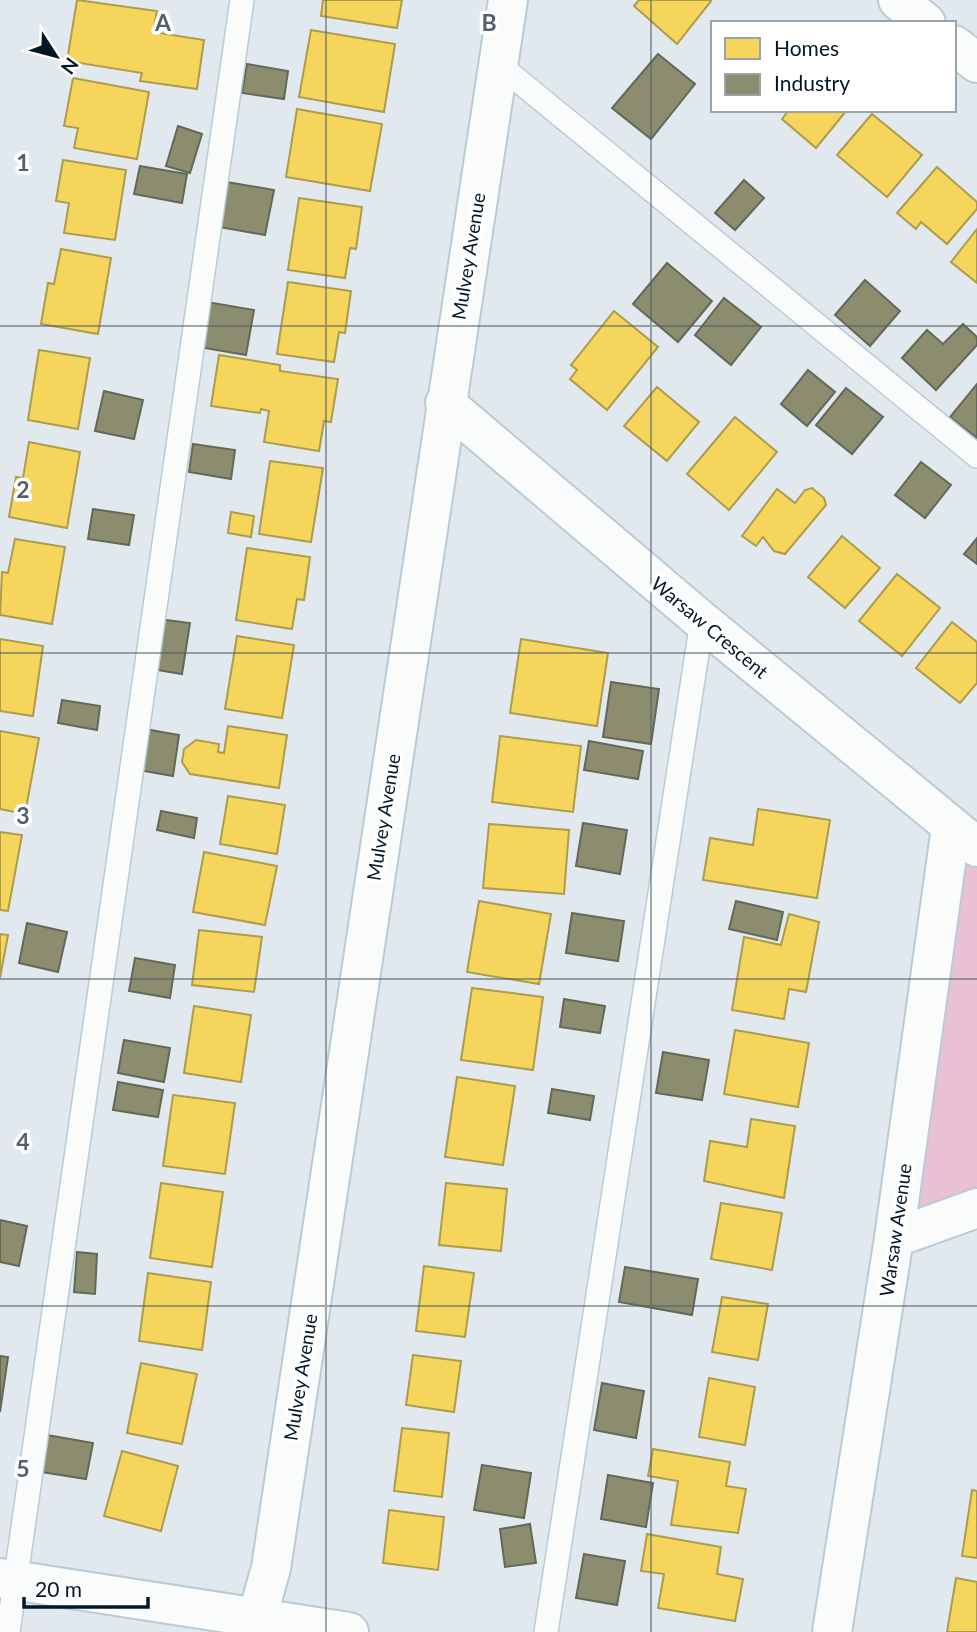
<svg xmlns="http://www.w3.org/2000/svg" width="977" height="1632" viewBox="0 0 977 1632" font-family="Lato,sans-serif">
<rect width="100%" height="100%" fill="#e1e9ee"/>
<polygon fill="#e9c1d2" points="951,827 977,847 977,1208 894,1238"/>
<g fill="#f6d55c" stroke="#ad9c4c" stroke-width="2">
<polygon points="77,0 157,11 153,32 204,40 197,89 140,81 142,73 67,61"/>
<polygon points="323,0 402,0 397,28 321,16"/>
<polygon points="639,0 710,0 711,1 677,44 634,6"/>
<polygon points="311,30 395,44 384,112 299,97"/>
<polygon points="73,78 149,92 137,159 74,148 78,128 64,126"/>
<polygon points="297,109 382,124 370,191 286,177"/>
<polygon points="789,110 847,110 816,148 782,119"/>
<polygon points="872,114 922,155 887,197 837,155"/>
<polygon points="63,160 126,170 115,240 64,233 69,203 56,201"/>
<polygon points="937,167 977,202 977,209 947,244 921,222 916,229 897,213"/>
<polygon points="299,198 362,207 356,249 350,248 345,278 288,270"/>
<polygon points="977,229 977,283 951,262"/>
<polygon points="61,249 111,258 98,334 41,324 48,283 54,284"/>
<polygon points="288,282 351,291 345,333 339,332 334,362 277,354"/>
<polygon points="614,311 658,347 607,410 570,379 577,370 571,365"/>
<polygon points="39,350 90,358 78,429 28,420"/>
<polygon points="219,355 280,365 280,371 338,379 331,422 324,421 319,451 264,442 269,411 261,409 260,413 211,406"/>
<polygon points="657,387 699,422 667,461 624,426"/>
<polygon points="735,417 777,452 729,510 687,474"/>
<polygon points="29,442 80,452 67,528 9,517 16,477 23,478"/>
<polygon points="270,461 323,468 311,542 259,534"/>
<polygon points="812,488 824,498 826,505 785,554 774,551 763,537 756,546 742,536 777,489 795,503 805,490"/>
<polygon points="231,512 254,516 251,537 228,533"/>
<polygon points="842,536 880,568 845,608 808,577"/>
<polygon points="15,539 65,547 52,624 0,615 2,572 8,573"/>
<polygon points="247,548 310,557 304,600 297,599 292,629 236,620"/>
<polygon points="897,574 940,608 902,656 859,621"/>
<polygon points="952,622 977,642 977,683 960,703 916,668"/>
<polygon points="237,636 294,645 282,718 225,709"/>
<polygon points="0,639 43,646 33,716 0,711"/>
<polygon points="521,639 608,653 597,726 510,713"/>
<polygon points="228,726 287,735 279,788 190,774 182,762 184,749 196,740 219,744 218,752 224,753"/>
<polygon points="0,731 39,738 25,814 0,809"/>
<polygon points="500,736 581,746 573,812 492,802"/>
<polygon points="228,796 285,805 277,854 220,844"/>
<polygon points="758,809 830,820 817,898 703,880 710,838 753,845"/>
<polygon points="489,824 569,830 564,894 483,888"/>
<polygon points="0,832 22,835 8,911 0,910"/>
<polygon points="204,852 277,866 265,925 193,912"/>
<polygon points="479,901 551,914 539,984 467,972"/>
<polygon points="789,914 819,922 806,992 789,989 784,1019 732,1010 744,937 781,945"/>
<polygon points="199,930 262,937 254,992 192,985"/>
<polygon points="0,934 8,935 0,978"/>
<polygon points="472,988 543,997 533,1070 461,1060"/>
<polygon points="194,1006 251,1015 241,1082 184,1073"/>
<polygon points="735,1030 809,1043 798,1107 724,1094"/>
<polygon points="457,1077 515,1086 503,1165 445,1157"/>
<polygon points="173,1095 235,1103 225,1174 163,1166"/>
<polygon points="751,1119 795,1126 784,1198 704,1181 710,1141 747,1147"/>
<polygon points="161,1183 223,1192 212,1267 150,1258"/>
<polygon points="446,1183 507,1189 501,1251 439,1245"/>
<polygon points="721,1203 782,1213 772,1270 711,1259"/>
<polygon points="424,1266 474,1273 465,1337 416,1331"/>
<polygon points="148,1273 211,1282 202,1350 139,1341"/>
<polygon points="722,1297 768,1304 758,1360 712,1352"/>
<polygon points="413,1355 461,1361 454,1412 406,1405"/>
<polygon points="141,1363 197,1374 182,1444 127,1433"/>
<polygon points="709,1378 755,1387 745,1445 699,1437"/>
<polygon points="402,1428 449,1433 442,1497 394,1491"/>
<polygon points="653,1449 730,1462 726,1486 746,1489 738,1533 671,1525 678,1481 648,1476"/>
<polygon points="122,1451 178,1466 161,1531 104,1516"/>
<polygon points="972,1490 977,1491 977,1558 962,1556"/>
<polygon points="389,1510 444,1517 438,1570 383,1563"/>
<polygon points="647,1534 721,1547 717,1574 743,1579 735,1621 658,1608 664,1574 641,1571"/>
<polygon points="956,1578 977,1582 977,1632 947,1632"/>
</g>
<g fill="#8c8c6e" stroke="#636958" stroke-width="2">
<polygon points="658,54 695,84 651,139 612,108"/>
<polygon points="247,64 288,71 284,99 242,93"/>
<polygon points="178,126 202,134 190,173 166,166"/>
<polygon points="140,166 187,174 182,203 134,194"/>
<polygon points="744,180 764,198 735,230 715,213"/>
<polygon points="227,182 274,190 265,235 219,227"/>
<polygon points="667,263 712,301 678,342 633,304"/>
<polygon points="865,280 900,311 870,346 835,315"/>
<polygon points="724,298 761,327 731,365 695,335"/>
<polygon points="207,302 254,310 246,355 199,347"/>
<polygon points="963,324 977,337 977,345 936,390 902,358 927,330 943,344"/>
<polygon points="808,370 835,392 807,426 781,404"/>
<polygon points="977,384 977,438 950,417"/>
<polygon points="846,388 883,417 852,454 816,425"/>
<polygon points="104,391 143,400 134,439 95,431"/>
<polygon points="193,444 235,450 231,479 189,472"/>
<polygon points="921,462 951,485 925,518 895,495"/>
<polygon points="93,509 134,515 129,545 88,539"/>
<polygon points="977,538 977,564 964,554"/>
<polygon points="159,619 190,623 182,674 151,669"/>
<polygon points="611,682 659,689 651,744 603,737"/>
<polygon points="62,700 100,706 97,730 58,723"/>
<polygon points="145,729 179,735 173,776 138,770"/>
<polygon points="589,741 643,751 638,779 584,770"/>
<polygon points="161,811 197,818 194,838 157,830"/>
<polygon points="583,823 627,830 620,874 576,866"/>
<polygon points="736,901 783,912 777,940 729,929"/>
<polygon points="572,913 624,921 618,961 566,953"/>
<polygon points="27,923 67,932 58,972 19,963"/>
<polygon points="135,958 175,965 170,998 129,991"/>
<polygon points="564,999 605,1006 600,1033 560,1027"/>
<polygon points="124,1040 170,1048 164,1082 118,1073"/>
<polygon points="663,1052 709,1060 702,1100 656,1093"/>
<polygon points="118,1082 163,1090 158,1117 113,1110"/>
<polygon points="552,1089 594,1096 590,1120 548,1113"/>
<polygon points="0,1220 27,1226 19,1266 0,1262"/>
<polygon points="77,1252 97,1254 95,1294 74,1292"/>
<polygon points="625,1267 698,1279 692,1315 619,1302"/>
<polygon points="0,1356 8,1357 0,1412"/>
<polygon points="602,1383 644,1391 636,1438 594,1430"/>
<polygon points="47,1435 93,1443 86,1479 41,1472"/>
<polygon points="482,1465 531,1473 524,1518 474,1510"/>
<polygon points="608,1475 653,1483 646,1527 601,1519"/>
<polygon points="530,1524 536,1563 505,1567 500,1529"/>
<polygon points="584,1554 625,1561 617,1605 576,1598"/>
</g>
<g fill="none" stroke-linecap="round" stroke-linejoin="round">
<defs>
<g id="service">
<polyline points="498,64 977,456"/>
<polyline points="8,1632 242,0"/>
<polyline points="546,1632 702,621"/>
</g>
<g id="minor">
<polyline points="445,403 702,621 977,847"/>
<polyline points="894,1238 977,1208"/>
<polyline points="0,1578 349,1632"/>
<polyline points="253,1632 271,1568 508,0"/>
<polyline points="832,1632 894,1238 951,827"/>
</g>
<g id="tertiary">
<polyline points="898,0 926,23"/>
<polyline points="954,45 977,63"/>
</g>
</defs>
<use href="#service" stroke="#b9cbd7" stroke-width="26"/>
<use href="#minor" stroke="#b9cbd7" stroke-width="42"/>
<use href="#tertiary" stroke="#b9cbd7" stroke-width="42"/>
<use href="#service" stroke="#fafcfc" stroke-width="23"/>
<use href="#minor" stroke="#fafcfc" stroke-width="38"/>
<use href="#tertiary" stroke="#fafcfc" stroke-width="38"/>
</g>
<path fill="none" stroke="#50616c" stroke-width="2" stroke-opacity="0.55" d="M326,0V1632M651,0V1632M0,326H977M0,653H977M0,979H977M0,1306H977"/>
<g text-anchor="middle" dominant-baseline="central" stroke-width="7" stroke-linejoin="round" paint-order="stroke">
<g font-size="19" fill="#021826" stroke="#fff">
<text transform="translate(468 256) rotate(-81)">Mulvey Avenue</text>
<text transform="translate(710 627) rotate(40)">Warsaw Crescent</text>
<text transform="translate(383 817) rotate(-81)">Mulvey Avenue</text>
<text transform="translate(895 1230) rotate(-82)">Warsaw Avenue</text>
<text transform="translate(300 1377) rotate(-81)">Mulvey Avenue</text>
</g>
</g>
<g font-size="23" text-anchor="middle" font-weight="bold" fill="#50616c" stroke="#fff" stroke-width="7" stroke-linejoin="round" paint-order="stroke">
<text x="163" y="31">A</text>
<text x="489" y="31">B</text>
<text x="23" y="171">1</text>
<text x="23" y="498">2</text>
<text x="23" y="824">3</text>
<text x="23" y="1150">4</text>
<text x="23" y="1477">5</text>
</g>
<rect x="711" y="21" width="245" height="91" fill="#ffffff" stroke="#9aa3a8" stroke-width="2"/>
<rect x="725" y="38" width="35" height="21" fill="#f6d55c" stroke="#9aa3a8" stroke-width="2"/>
<text x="774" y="56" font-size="21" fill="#021826">Homes</text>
<rect x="725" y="74" width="35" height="21" fill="#8c8c6e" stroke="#9aa3a8" stroke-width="2"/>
<text x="774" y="91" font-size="21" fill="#021826">Industry</text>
<g transform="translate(56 56) rotate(126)" stroke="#ffffff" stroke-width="5" paint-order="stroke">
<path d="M0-5L12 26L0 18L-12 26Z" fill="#021826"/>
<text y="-10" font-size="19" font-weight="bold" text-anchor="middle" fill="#021826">N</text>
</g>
<path d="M24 1597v10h124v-10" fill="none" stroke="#021826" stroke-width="3.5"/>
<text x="35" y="1597" font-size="21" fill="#021826" stroke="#ffffff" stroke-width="5" paint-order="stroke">20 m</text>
</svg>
